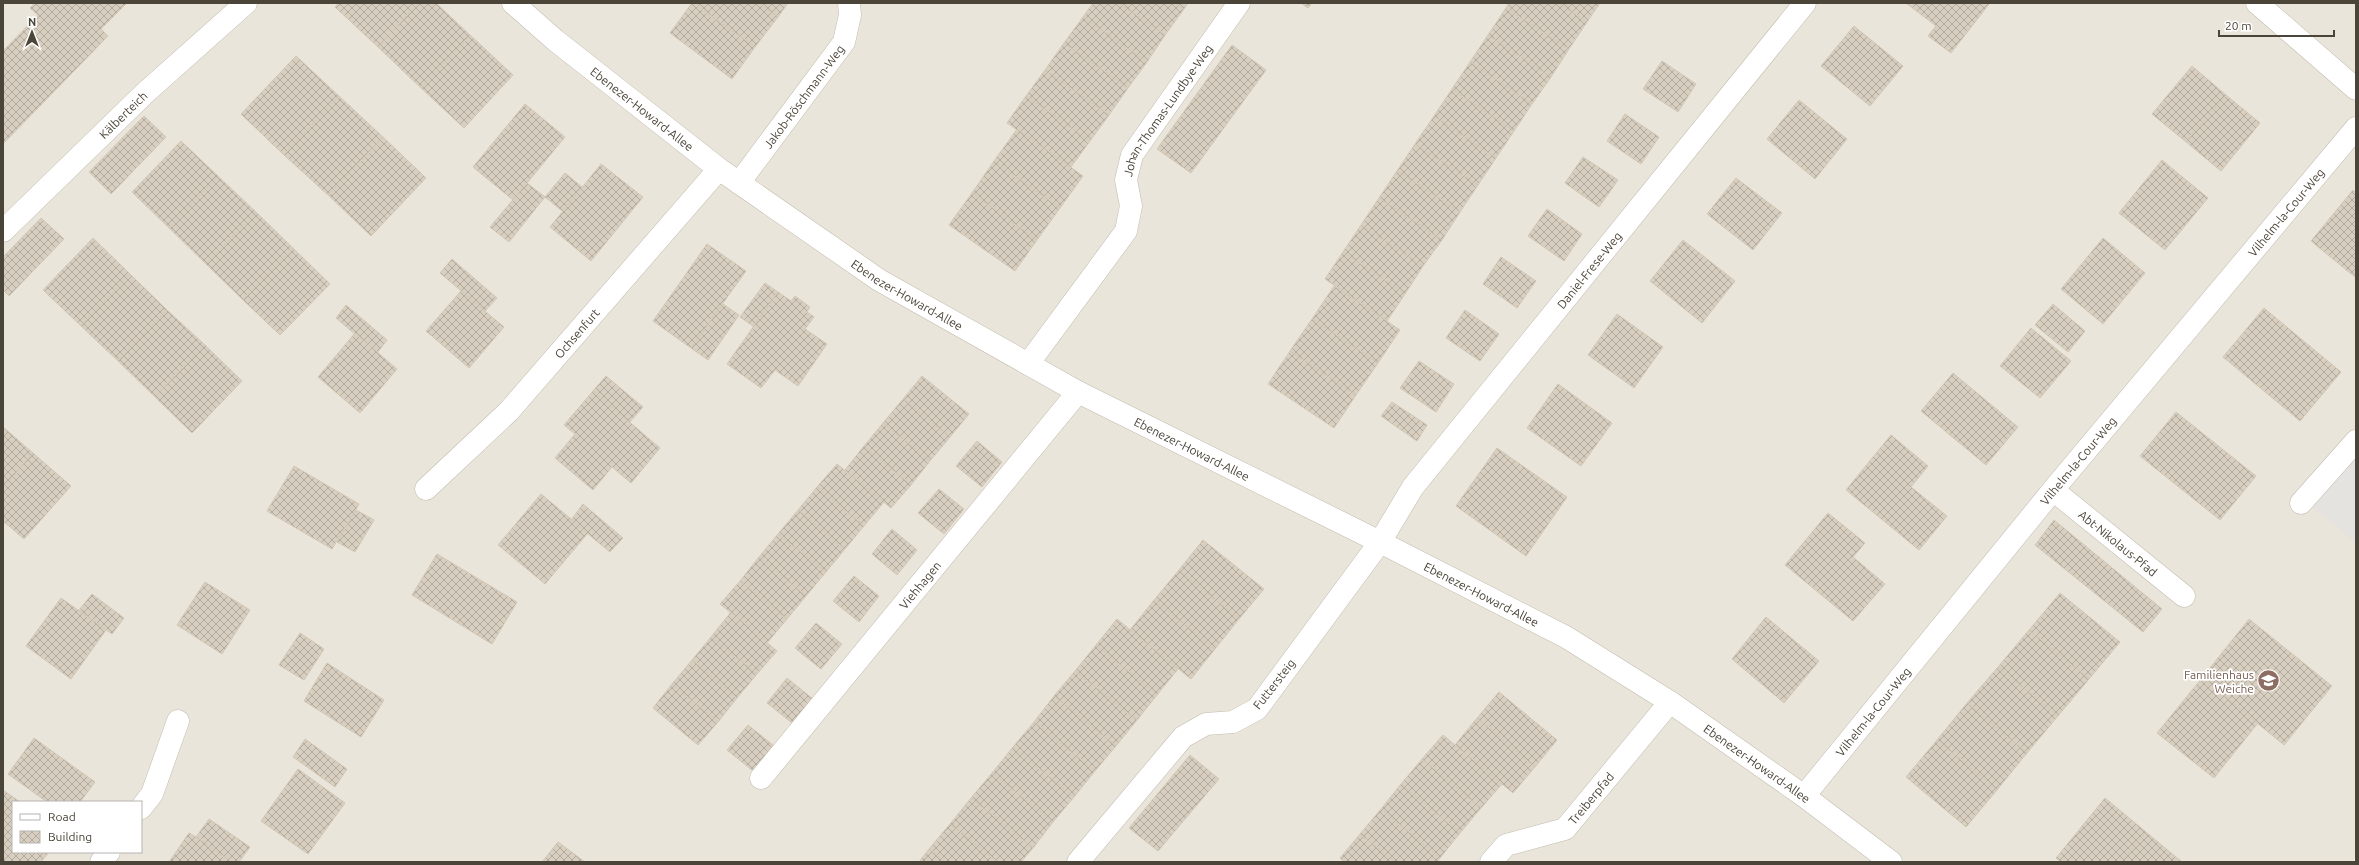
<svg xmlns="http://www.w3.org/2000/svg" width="2359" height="865" viewBox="0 0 2359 865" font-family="Ubuntu,sans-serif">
<defs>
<pattern id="building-cross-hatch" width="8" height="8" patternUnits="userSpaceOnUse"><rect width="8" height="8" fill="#d8cfc1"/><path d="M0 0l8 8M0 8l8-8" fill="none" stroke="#b1aa9e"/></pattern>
</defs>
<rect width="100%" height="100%" fill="#f6f3ec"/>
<path fill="#eae5da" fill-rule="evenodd" d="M3,3H2356V855L2353,862H3ZM13,802H141V852H13Z"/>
<polygon fill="#e5e3e0" points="2356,457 2356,543 2313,507"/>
<g fill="url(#building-cross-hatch)" stroke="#d3c7b4">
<polygon points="35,3 127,3 101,29 108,36 3,144 3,51 38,15 30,8"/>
<polygon points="339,3 419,3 378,47 335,7"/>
<polygon points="419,3 436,3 470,35 421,88 378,47"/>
<polygon points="692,3 755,47 732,79 670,33"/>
<polygon points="694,3 759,3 778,17 755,47"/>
<polygon points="759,3 788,3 778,17"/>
<polygon points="1093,3 1119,3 1165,35 1147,62 1083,17"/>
<polygon points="1119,3 1175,3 1184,9 1165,35"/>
<polygon points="1175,3 1188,3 1184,9"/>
<polygon points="1301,3 1312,3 1308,8"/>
<polygon points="1509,3 1558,3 1587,22 1569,49 1506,8"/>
<polygon points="1558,3 1600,3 1587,22"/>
<polygon points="1906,3 1990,3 1951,53 1928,36 1936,26"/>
<polygon points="1506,8 1569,49 1551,77 1488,35"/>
<polygon points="1083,17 1147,62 1128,88 1064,43"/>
<polygon points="1854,26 1903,66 1870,106 1821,66"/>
<polygon points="470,35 513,75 464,128 421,88"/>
<polygon points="1488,35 1551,77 1532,104 1470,62"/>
<polygon points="1064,43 1128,88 1109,115 1045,70"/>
<polygon points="1232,45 1266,70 1191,173 1157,149"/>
<polygon points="296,56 339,96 284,155 241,114"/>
<polygon points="1662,61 1696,84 1678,112 1643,89"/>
<polygon points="1470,62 1532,104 1514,131 1452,89"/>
<polygon points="2192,66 2226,95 2186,142 2152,114"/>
<polygon points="1045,70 1109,115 1090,141 1026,96"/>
<polygon points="1452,89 1514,131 1496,158 1434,116"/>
<polygon points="2226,95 2260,123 2221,171 2186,142"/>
<polygon points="339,96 383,137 328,195 284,155"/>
<polygon points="1026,96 1090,141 1071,167 1007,123"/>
<polygon points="1799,100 1847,139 1815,179 1767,139"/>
<polygon points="525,104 565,137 513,200 473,167"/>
<polygon points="1625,114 1659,137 1641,164 1607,141"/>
<polygon points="144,116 166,137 111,194 89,172"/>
<polygon points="1434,116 1496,158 1478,185 1415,144"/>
<polygon points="1017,129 1083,176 1060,208 994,161"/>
<polygon points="383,137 426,178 371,236 328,195"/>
<polygon points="181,141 218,176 169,228 132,192"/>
<polygon points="1415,144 1478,185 1460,212 1397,171"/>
<polygon points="1583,157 1618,180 1599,207 1565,183"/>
<polygon points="2162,160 2208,198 2165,250 2119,213"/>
<polygon points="994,161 1060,208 1037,240 972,193"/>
<polygon points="601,164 643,197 591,261 550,227"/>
<polygon points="1397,171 1460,212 1442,240 1379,198"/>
<polygon points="565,173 582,187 562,211 545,197"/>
<polygon points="218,176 256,212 206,264 169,228"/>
<polygon points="1736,178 1782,213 1753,250 1707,214"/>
<polygon points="527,183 545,197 509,242 490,227"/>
<polygon points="2353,190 2356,193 2356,278 2311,241"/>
<polygon points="972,193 1037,240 1015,271 949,225"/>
<polygon points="1379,198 1442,240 1423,266 1361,225"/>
<polygon points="1547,209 1582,234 1564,261 1528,236"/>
<polygon points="256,212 293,248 243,300 206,264"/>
<polygon points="41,218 64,239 9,296 3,290 3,257"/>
<polygon points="1361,225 1423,266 1405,294 1343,252"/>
<polygon points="93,238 130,274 81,326 43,290"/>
<polygon points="2103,238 2145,273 2103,324 2061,289"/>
<polygon points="1683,240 1735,281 1702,323 1650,281"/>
<polygon points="707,244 746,271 691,348 653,321"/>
<polygon points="293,248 330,284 280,335 243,300"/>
<polygon points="1343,252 1405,294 1387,321 1325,279"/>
<polygon points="1501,257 1536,281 1517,308 1483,284"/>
<polygon points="452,259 497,298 485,311 440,273"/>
<polygon points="130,274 167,310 118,361 81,326"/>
<polygon points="765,283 778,292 753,326 740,317"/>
<polygon points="1334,286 1400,330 1378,363 1312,319"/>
<polygon points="461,291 504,327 469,368 426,331"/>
<polygon points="778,292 791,301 795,296 810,307 807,312 814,317 805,329 827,344 798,386 775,370 761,388 727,364"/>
<polygon points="723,304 739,315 708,360 691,348"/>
<polygon points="2053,304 2085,331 2068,352 2035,325"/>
<polygon points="346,305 387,340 377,353 336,318"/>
<polygon points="2264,308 2341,372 2300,421 2223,357"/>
<polygon points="167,310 205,345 155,397 118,361"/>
<polygon points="1465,310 1499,334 1480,361 1446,338"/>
<polygon points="1617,314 1663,347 1634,388 1588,355"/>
<polygon points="1312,319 1378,363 1356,395 1290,351"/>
<polygon points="2031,328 2071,361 2040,398 2000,366"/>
<polygon points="355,333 397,369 360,413 318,377"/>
<polygon points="205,345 242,381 192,433 155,397"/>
<polygon points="1290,351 1356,395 1334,428 1268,384"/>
<polygon points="1419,361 1454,384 1436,412 1400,388"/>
<polygon points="1953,373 2018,427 1986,465 1921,411"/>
<polygon points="606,376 643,407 629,423 593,391"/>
<polygon points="922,376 969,414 950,437 903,399"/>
<polygon points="1558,384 1612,423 1581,466 1527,428"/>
<polygon points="593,391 660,448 631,483 612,467 593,490 555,458 575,434 564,425"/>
<polygon points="903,399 950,437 930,461 883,423"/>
<polygon points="1392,402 1427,425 1417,441 1381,416"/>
<polygon points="2176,412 2256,476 2220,520 2140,456"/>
<polygon points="883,423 930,461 911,485 864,446"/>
<polygon points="3,427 33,453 3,488"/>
<polygon points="1891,435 1928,466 1911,487 1947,516 1919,550 1846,490"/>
<polygon points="977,441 1002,462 982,487 956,466"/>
<polygon points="864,446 911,485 891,508 845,470"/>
<polygon points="1497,448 1567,497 1526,556 1456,506"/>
<polygon points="33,453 71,486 24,539 3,521 3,488"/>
<polygon points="837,464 884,502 864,526 817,487"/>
<polygon points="294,466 359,504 332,549 267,511"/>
<polygon points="817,487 864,526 845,549 798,510"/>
<polygon points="939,489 964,509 944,534 918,513"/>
<polygon points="541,494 588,533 545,584 498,545"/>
<polygon points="583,504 623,538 610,552 571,520"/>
<polygon points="356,510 374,520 355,552 337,542"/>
<polygon points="798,510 845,549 826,572 778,534"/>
<polygon points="1828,513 1865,543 1853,557 1885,584 1853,621 1785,565"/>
<polygon points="2054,520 2162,609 2143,632 2035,545"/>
<polygon points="892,529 917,550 897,575 872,554"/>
<polygon points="778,534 826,572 806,596 759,557"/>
<polygon points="1203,540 1264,589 1239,619 1179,570"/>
<polygon points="437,554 517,602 492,644 412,595"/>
<polygon points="759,557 806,596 787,619 740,581"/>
<polygon points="1179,570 1239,619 1215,649 1154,600"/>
<polygon points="854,576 879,596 859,622 833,601"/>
<polygon points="740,581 787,619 767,643 720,604"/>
<polygon points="205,582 250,610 222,654 177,625"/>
<polygon points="2060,593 2120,642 2089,679 2029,630"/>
<polygon points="92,594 124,618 112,634 79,610"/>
<polygon points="61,598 106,630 71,679 26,646"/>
<polygon points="1154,600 1215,649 1191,679 1130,630"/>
<polygon points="731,612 777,651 757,674 711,637"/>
<polygon points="1766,617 1819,661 1784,703 1732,659"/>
<polygon points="1117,619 1178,669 1157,695 1096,645"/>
<polygon points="2249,619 2332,686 2284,745 2202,678"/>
<polygon points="816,623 842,644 821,669 795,648"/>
<polygon points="2029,630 2089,679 2058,716 1998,667"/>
<polygon points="300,633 324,649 304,680 279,665"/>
<polygon points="711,637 757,674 737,698 692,660"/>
<polygon points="1096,645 1157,695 1137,720 1075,671"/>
<polygon points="692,660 737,698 718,722 672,684"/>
<polygon points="327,663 384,700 361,737 304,701"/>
<polygon points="1998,667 2058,716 2027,753 1967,703"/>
<polygon points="1075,671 1137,720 1116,746 1054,696"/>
<polygon points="787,678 813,699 792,723 767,703"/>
<polygon points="2202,678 2258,723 2214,778 2157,733"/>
<polygon points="672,684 718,722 698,745 653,708"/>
<polygon points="1499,692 1557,740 1535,767 1477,718"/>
<polygon points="1054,696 1116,746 1095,771 1034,722"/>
<polygon points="1967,703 2027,753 1997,790 1937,740"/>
<polygon points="1477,718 1535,767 1513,793 1455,745"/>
<polygon points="1034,722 1095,771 1074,797 1013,747"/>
<polygon points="748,725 773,745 753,771 727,750"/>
<polygon points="1443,735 1502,784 1481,808 1422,759"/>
<polygon points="34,738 95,782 80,802 47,802 8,774"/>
<polygon points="305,739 347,769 335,787 293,757"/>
<polygon points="1937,740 1997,790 1966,827 1906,777"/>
<polygon points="1013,747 1074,797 1053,822 992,773"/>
<polygon points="1190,755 1219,779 1158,851 1129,828"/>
<polygon points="1422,759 1481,808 1460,833 1401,784"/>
<polygon points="298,769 345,803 308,854 261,821"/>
<polygon points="992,773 1053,822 1033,848 971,798"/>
<polygon points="1401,784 1460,833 1440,858 1381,809"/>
<polygon points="3,790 20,802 13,802 13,821 3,814"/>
<polygon points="971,798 1033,848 1021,862 998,862 950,824"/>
<polygon points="2105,798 2146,832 2121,862 2061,862 2056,858"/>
<polygon points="1381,809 1440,858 1437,862 1395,862 1360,834"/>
<polygon points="3,814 13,821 13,852 49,852 41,862 3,862"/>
<polygon points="209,819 250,847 239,862 232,862 196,837"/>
<polygon points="950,824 998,862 945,862 929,849"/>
<polygon points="2146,832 2182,862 2121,862"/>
<polygon points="189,833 196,837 232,862 169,862"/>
<polygon points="1360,834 1395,862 1344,862 1340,858"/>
<polygon points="558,842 585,862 542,862"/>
<polygon points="929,849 945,862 919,862"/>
</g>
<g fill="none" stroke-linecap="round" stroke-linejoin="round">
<defs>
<g id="street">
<path id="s1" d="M513,3L555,40L719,169L879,280L1078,392L1380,542L1566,637L1670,702L1804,796L1891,862"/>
<polyline points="2257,3 2356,89"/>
<path id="s2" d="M739,183L844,42L850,15L849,3"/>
<path id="s3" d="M3,231L145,93L246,3"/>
<path id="s4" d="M1028,364L1126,231L1131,206L1126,180L1132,155L1239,3"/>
<path id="s5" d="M426,489L509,411L719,169"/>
<path id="s6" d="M2053,490L2184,596"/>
<polyline points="2301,503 2356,441"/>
<path id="s7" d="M761,778L1078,392"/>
<path id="s8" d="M1804,796L2053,490L2356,128"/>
<polyline points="141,808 152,794 178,721"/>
<polyline points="101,862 109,852"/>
<path id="s9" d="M1078,862L1183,737L1206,724L1233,722L1257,709L1380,542L1413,487L1805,3"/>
<path id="s10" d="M1491,862L1506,845L1565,829L1670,702"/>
</g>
</defs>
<use href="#street" stroke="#c2bbae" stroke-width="23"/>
<use href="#street" stroke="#fff" stroke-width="22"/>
</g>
<defs>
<symbol id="school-disc" viewBox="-11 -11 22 22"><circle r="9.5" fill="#8d6e63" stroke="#fff"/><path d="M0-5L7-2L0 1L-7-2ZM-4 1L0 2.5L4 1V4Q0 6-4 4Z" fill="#fff"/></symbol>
</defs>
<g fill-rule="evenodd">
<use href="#school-disc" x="2256" y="668" width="25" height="25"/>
</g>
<g text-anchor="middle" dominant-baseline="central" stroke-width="3.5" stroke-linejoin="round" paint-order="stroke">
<g font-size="12" fill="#4b4439" stroke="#fff">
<text stroke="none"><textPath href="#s2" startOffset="108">Jakob-Röschmann-Weg</textPath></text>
<text stroke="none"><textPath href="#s1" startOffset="167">Ebenezer-Howard-Allee</textPath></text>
<text stroke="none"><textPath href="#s4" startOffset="299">Johan-Thomas-Lundbye-Weg</textPath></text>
<text stroke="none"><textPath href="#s3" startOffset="167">Kälberteich</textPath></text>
<text stroke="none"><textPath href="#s8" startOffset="757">Vilhelm-la-Cour-Weg</textPath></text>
<text stroke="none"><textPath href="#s9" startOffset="795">Daniel-Frese-Weg</textPath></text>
<text stroke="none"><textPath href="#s1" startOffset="491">Ebenezer-Howard-Allee</textPath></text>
<text stroke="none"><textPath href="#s5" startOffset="217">Ochsenfurt</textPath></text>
<text stroke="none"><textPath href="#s1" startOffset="815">Ebenezer-Howard-Allee</textPath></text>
<text stroke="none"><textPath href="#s8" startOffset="433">Vilhelm-la-Cour-Weg</textPath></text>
<text stroke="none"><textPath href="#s6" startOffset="84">Abt-Nikolaus-Pfad</textPath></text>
<text stroke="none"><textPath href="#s7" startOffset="250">Viehhagen</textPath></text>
<text stroke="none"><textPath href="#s1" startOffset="1139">Ebenezer-Howard-Allee</textPath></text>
<text transform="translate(1274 684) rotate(-52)">Futtersteig</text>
<text stroke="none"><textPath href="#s8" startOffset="109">Vilhelm-la-Cour-Weg</textPath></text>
<text stroke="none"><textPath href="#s1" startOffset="1463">Ebenezer-Howard-Allee</textPath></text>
<text stroke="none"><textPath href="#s10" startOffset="124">Treiberpfad</textPath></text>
</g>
<g font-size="12" fill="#785e54" stroke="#fff" text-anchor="end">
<text x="2254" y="674">Familienhaus<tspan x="2254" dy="14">Weiche</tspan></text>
</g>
</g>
<rect width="2359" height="865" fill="none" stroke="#4b4439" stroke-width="8"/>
<rect x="12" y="801" width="130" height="52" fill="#ffffff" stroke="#b7b4b0"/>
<rect x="20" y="814" width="20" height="6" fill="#ffffff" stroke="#b7b4b0"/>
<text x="48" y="821" font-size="12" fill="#4b4439">Road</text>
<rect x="20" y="831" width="20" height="12" fill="url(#building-cross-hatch)" stroke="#b7b4b0"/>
<text x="48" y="841" font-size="12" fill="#4b4439">Building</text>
<g transform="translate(32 32)" stroke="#ffffff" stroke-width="3" paint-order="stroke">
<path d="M0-3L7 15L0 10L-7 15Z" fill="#4b4439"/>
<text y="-6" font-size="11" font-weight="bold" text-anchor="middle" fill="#4b4439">N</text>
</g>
<path d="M2219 30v6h115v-6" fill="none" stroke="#4b4439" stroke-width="2"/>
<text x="2225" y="30" font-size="12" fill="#4b4439" stroke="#ffffff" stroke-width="3" paint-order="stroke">20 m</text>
</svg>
